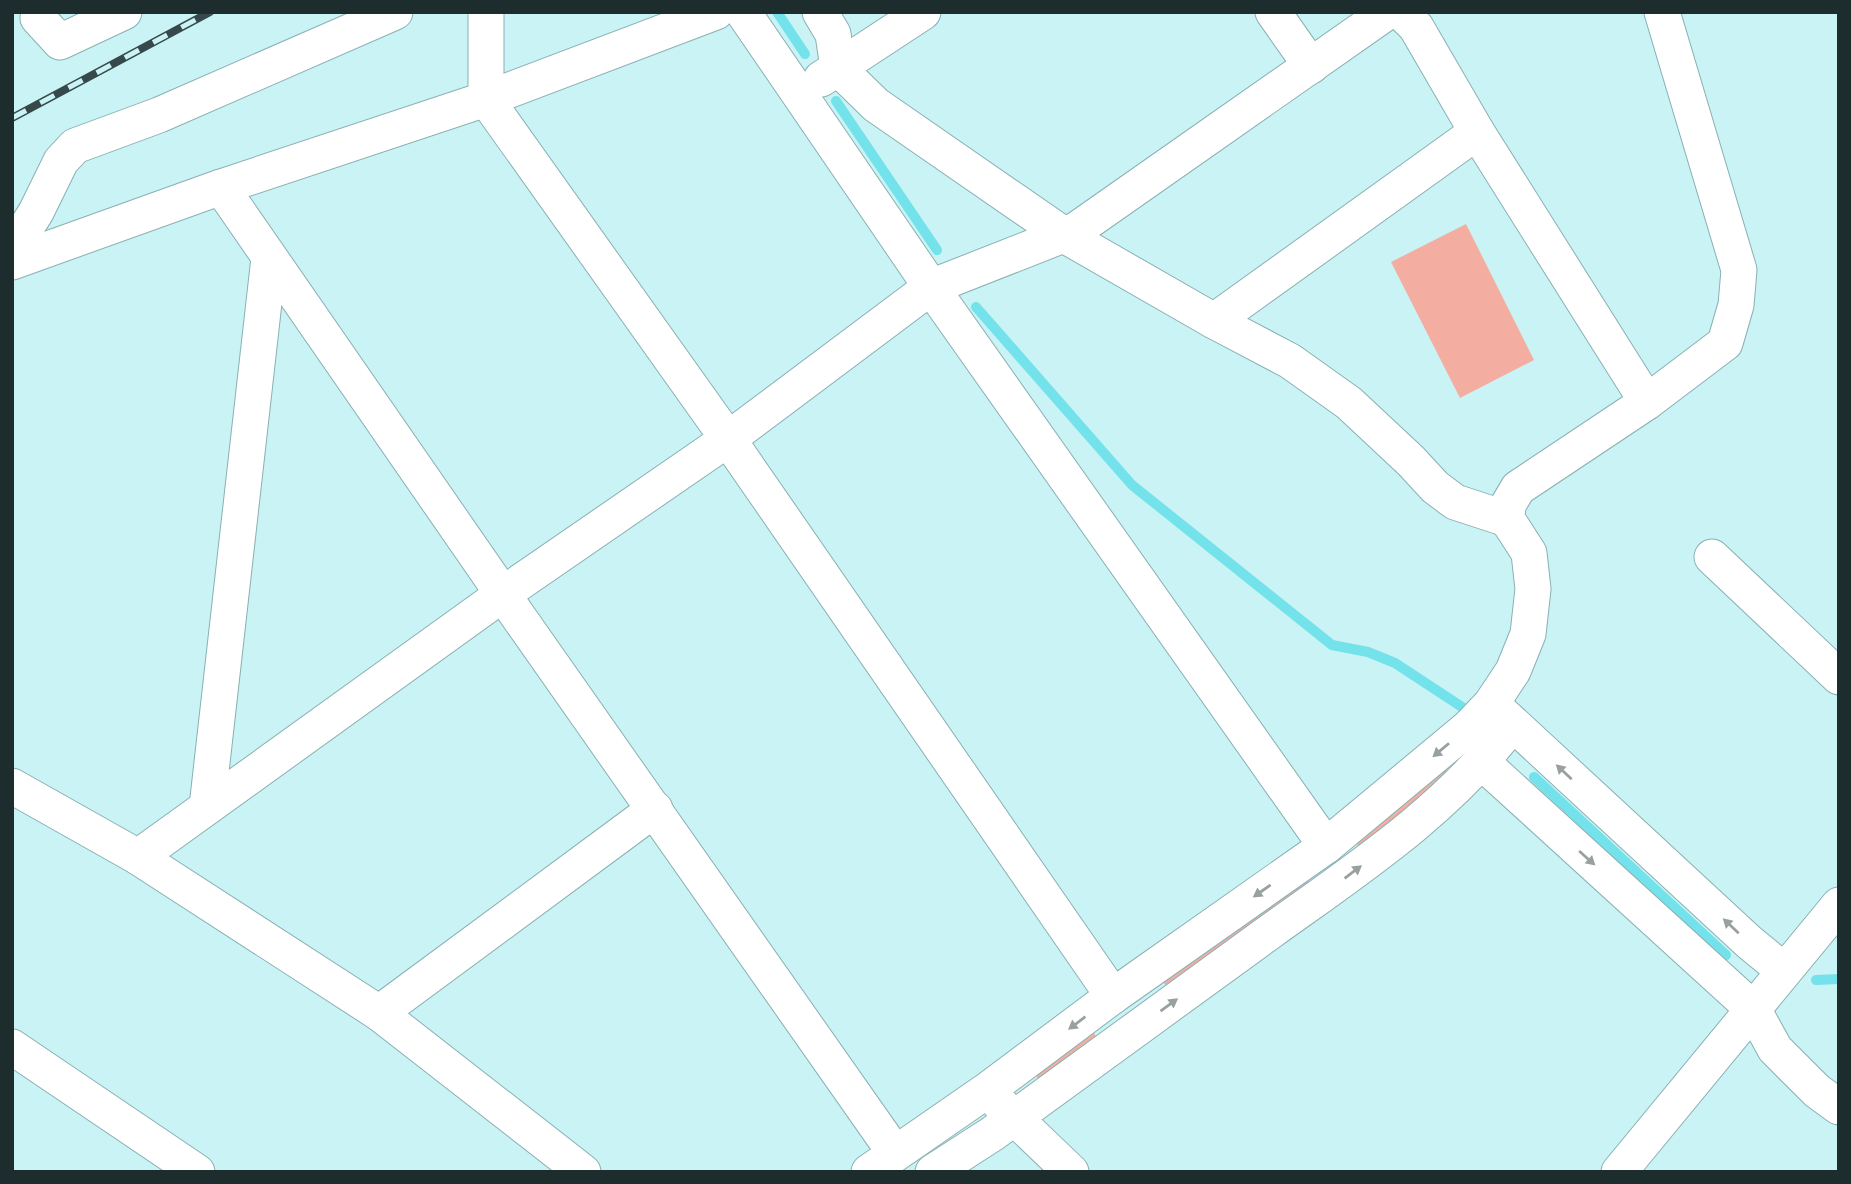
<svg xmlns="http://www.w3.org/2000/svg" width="1851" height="1184" viewBox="0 0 1851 1184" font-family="'Golos Text',sans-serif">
<rect width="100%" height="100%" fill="#caf3f6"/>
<g fill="#f3aea1">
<polygon points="1466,224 1534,360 1460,398 1391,262"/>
<polygon points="1444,766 1448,772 1414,806 1360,848 1355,842"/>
<polygon points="1305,877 1310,883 1168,988 1163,982"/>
<polygon points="1094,1033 1098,1040 1040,1082 1035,1074"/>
</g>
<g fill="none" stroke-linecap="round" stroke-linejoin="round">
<g stroke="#74e2ea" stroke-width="10">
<polyline points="777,12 805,54"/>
<polyline points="836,101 937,250"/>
<polyline points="976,307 1132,485 1332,645 1368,652 1395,663 1462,707"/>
<polyline points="1534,777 1726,955"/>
<polyline points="1816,980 1839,979"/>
</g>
<defs>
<g id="street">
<polyline points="39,12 38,18 60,42 124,12"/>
<polyline points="486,12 486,99 728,439 1113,996"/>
<polyline points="743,12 931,287 1326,846"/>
<polyline points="820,12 833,34 838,68 876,105 1064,235 1214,321 1477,132"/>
<polyline points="1273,12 1311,66"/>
<polyline points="1401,12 1416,27 1477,132 1647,402"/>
<polyline points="821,79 923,12"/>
<polyline points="221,187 520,619 895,1153"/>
<polyline points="12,250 36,212 61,161 75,146 159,115 395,12"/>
<polyline points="12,262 221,187 486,99 716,12"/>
<polyline points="1214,321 1290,361 1349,403 1411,461 1435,487 1455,502 1507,519"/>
<polyline points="1712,557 1839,677"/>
<polyline points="1496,708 1749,942 1783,970"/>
<polyline points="1483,763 1753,1009 1775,1049 1817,1091 1839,1107"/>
<polyline points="12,786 138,857 379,1013 583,1172"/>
<polyline points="207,807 269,258"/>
<polyline points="138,857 503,594 728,439 931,287 1076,230 1387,12"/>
<polyline points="379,1013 655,809"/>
<polyline points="12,1047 197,1172"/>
<polyline points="999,1103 1071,1172"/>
<polyline points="869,1172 986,1091 1113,996 1326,846 1468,728 1491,704 1513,671 1528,634 1533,589 1529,553 1507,519 1508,505 1518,488 1647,402 1725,343 1736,305 1739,270 1662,12"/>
<path d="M933,1172L992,1134C1085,1066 1178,999 1271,931C1356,870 1449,809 1512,724"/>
<polyline points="1619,1172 1839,905"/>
</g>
</defs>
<use href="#street" stroke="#89b0b3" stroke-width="37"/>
<use href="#street" stroke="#fff" stroke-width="35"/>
<defs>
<polyline id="rail" points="12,118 210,12"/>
</defs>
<use href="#rail" stroke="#36484a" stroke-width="8"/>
<use href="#rail" stroke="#caf3f6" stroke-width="5" stroke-dasharray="16" stroke-linecap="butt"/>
</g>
<defs><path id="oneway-solid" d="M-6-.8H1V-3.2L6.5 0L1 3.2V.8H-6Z" transform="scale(1.75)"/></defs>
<g fill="#99a0a0">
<use href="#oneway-solid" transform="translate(1441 750) rotate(140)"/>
<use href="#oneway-solid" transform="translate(1564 772) rotate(-137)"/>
<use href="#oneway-solid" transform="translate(1587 858) rotate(42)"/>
<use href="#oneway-solid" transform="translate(1353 872) rotate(-37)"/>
<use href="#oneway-solid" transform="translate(1262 891) rotate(145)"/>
<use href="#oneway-solid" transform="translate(1731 926) rotate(-137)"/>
<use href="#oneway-solid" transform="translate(1169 1005) rotate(-36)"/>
<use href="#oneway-solid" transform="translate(1077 1023) rotate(143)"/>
</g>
<rect width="1851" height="1184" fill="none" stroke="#1d2c2d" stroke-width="28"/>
</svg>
